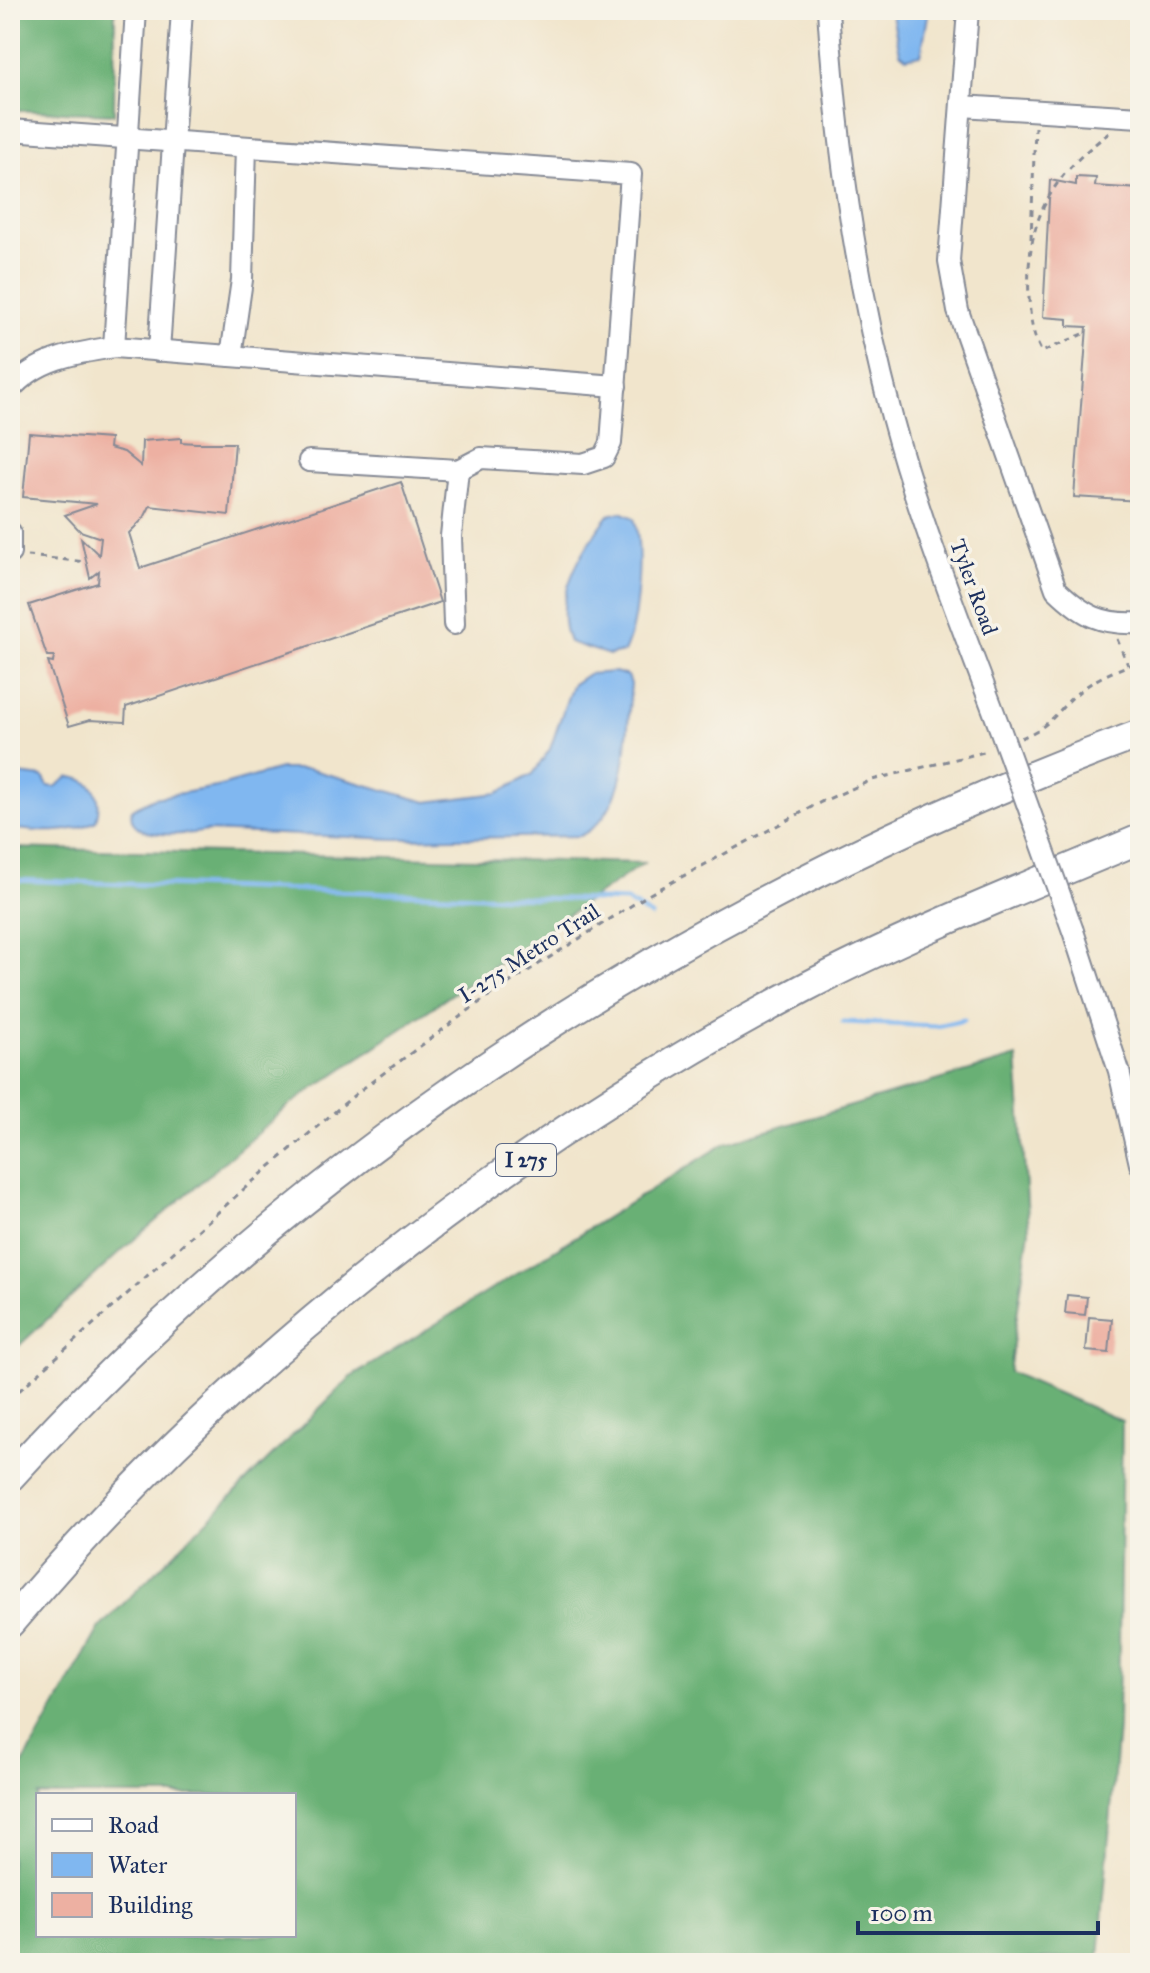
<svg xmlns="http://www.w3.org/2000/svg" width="1150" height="1973" viewBox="0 0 1150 1973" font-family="'IM FELL Great Primer',serif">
<rect width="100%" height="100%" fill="#f7f3e8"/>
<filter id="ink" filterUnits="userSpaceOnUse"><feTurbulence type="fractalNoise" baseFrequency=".0125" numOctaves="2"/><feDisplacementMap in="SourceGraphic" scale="16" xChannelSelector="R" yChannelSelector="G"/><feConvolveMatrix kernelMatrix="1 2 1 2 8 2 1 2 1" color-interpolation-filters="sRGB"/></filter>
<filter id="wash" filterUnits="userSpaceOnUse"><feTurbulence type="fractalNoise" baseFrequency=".006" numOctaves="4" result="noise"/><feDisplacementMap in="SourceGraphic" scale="32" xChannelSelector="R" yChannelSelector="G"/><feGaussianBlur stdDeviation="1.8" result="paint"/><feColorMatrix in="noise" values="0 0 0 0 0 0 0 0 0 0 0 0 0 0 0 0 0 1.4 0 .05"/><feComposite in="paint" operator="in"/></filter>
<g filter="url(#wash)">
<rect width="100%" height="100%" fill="#f1e5cc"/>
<g fill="#69b075" stroke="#42706a" stroke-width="2" fill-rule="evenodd">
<polygon points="10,10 115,10 114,114 10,110"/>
<polygon points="10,848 644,863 291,1104 121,1251 10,1354"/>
<path d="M1017,1057L1029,1231L1009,1372L1122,1421L1118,1727L1099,1957L933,1963H10V1787L100,1627L351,1377L726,1143ZM38,1795H294V1935H38Z"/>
</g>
<g fill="#80b7f0" stroke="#4e73a7" stroke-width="2">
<polygon points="891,10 929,10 921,55 906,58 900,53"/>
<path d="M621,512L634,518C643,548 638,624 624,652L609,655L569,642C551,599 583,548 609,515Z"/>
<path d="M615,672L628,676L631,684C626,733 631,811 580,836L395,839L207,831C189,834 124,843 132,809L154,798L217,787L280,769H309L427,802L498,793L533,774L550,749L572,685L588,674Z"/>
<path d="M18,774L43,777L48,786L55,787L69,777C96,779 103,798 96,821C70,835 38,832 10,828V777Z"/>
</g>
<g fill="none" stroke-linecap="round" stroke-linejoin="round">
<g stroke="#80b7f0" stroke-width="5">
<polyline points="10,880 627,901 651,916"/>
<polyline points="843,1022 936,1026 964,1020"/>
<polyline points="10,1954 31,1963"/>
</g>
</g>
<g id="blocks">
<g fill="#edb0a2">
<polygon points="1076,177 1096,178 1095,186 1140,189 1131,312 1140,312 1140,501 1074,497 1087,327 1068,326 1068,319 1043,317 1050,180 1076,185"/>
<polygon points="29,433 110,439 109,448 124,452 141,466 142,441 181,438 181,442 196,443 235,443 229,515 150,506 144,518 129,533 140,568 401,482 440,602 126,707 125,722 90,720 69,726 48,662 53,663 54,656 47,656 29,605 98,583 99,571 90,578 81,538 99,555 101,538 80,531 65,515 97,504 23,497"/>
<polygon points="1067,1295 1087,1297 1085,1315 1065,1313"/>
<polygon points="1089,1317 1112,1319 1109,1353 1086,1351"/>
</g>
</g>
</g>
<g filter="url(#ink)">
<use href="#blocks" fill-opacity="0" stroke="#868a95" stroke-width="2"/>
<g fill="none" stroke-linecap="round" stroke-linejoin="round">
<defs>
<g id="minor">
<path d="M828,10C837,147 856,283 892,417C920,522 961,624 999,726"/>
<path d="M968,10L949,261L958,311L1056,589C1084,616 1101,625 1140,623"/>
<polyline points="961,106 1140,117"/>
<polyline points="10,130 631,174 611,443 604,457 583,464 481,458 458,470 309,461"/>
<polyline points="114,347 136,10"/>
<polyline points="159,351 182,10"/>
<polyline points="231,356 242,280 246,147"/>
<path d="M10,390C36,359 75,353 114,347L616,386"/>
<polyline points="10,532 10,553"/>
<polyline points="454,624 451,536 458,470"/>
<polyline points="1073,931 1119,1071 1140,1164"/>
</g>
<g id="highway">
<path d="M10,1477C316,1140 714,890 1140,734"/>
<path d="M10,1623C227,1365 504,1147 802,989C911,932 1026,887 1140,839"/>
</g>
</defs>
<use href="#minor" stroke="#868a95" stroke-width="24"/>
<use href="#highway" stroke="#868a95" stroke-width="32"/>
<g stroke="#868a95" stroke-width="3" stroke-dasharray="6 6" stroke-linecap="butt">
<polyline points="1031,239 1035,127"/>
<path d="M1083,334L1042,352C1032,336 1030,316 1029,298C1025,222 1049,178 1109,133"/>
<polyline points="27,556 87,562"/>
<polyline points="1117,639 1128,665"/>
<path d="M1021,738C1058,723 1056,708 1084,688C1101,675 1120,669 1140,661"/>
<polyline points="10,1399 245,1188 358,1092 487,997 648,895 821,802 872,780 988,751"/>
</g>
<use href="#minor" stroke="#fff" stroke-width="20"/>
<use href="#highway" stroke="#fff" stroke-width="28"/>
<defs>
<polyline id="minor-bridge" points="999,726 1073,931"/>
</defs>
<use href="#minor-bridge" stroke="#868a95" stroke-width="24" stroke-linecap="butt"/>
<use href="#minor-bridge" stroke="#fff" stroke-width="20"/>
</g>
</g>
<g text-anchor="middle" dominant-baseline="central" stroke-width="7" stroke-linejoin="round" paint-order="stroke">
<rect fill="#f7f3e8" stroke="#5d6a87" stroke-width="2" x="496" y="1144" width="60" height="32" rx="6"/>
<g font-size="20" font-weight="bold" fill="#1b2f5e">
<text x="526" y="1160">I 275</text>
</g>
<g font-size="22" fill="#1b2f5e" stroke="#f7f3e8">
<text transform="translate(974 587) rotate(70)">Tyler Road</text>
<text transform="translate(529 953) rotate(-33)">I-275 Metro Trail</text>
</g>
</g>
<rect width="1150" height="1973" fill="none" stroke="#f7f3e8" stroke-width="40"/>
<rect x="36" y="1793" width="260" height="144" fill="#f7f3e8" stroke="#9fa5b1" stroke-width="2"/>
<rect x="52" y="1819" width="40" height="12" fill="#ffffff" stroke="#9fa5b1" stroke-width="2"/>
<text x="108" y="1833" font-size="24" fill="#1b2f5e">Road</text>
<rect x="52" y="1853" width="40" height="24" fill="#80b7f0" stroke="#9fa5b1" stroke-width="2"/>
<text x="108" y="1873" font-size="24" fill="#1b2f5e">Water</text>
<rect x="52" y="1893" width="40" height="24" fill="#edb0a2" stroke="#9fa5b1" stroke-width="2"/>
<text x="108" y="1913" font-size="24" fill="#1b2f5e">Building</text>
<path d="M858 1921v12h240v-12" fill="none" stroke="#1b2f5e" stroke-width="4"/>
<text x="870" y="1921" font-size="24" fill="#1b2f5e" stroke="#f7f3e8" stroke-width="6" paint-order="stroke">100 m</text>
</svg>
